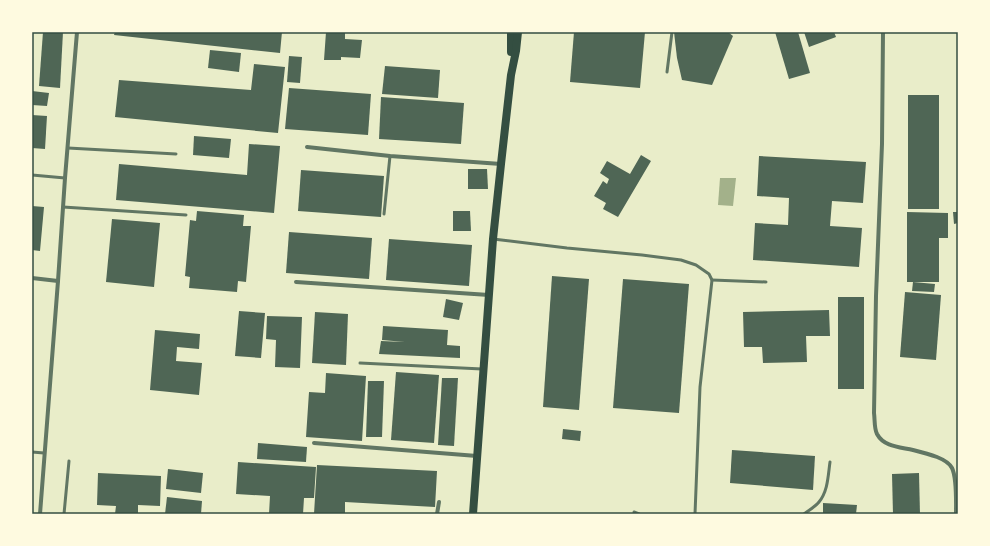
<svg xmlns="http://www.w3.org/2000/svg" width="990" height="546" viewBox="0 0 990 546" font-family="Cabin,sans-serif">
<rect width="100%" height="100%" fill="#e9edc9"/>
<polygon fill="#a3b18a" points="720,178 736,178 733,206 718,205"/>
<g fill="#4f6655">
<polygon points="43,32 63,32 60,88 39,86"/>
<polygon points="115,32 282,32 280,53 114,35"/>
<polygon points="326,32 345,32 345,39 362,40 360,58 341,57 341,60 324,60"/>
<polygon points="574,32 645,32 640,88 570,82"/>
<polygon points="674,32 728,32 733,36 712,85 682,80 677,58"/>
<polygon points="775,32 798,32 810,73 789,79"/>
<polygon points="804,32 834,32 836,37 809,47"/>
<polygon points="210,50 241,53 239,72 208,68"/>
<polygon points="289,56 302,57 300,83 287,82"/>
<polygon points="254,64 285,67 278,133 115,117 119,80 251,90"/>
<polygon points="385,66 440,70 438,98 382,94"/>
<polygon points="289,88 371,94 368,135 285,129"/>
<polygon points="32,91 49,93 47,106 32,105"/>
<rect x="908" y="95" width="31" height="114"/>
<polygon points="381,97 464,103 461,144 379,139"/>
<polygon points="32,115 47,116 45,149 32,148"/>
<polygon points="194,136 231,139 229,158 193,155"/>
<polygon points="249,144 280,146 274,213 116,200 119,164 247,175"/>
<polygon points="641,155 651,161 618,217 603,209 606,203 594,196 603,181 607,184 609,179 600,173 607,161 630,174"/>
<polygon points="759,156 866,162 863,203 832,201 830,226 862,228 859,267 753,260 755,223 788,225 789,198 757,196"/>
<polygon points="468,169 487,169 488,189 468,189"/>
<polygon points="301,170 384,176 381,217 298,211"/>
<polygon points="32,206 44,207 40,251 32,250"/>
<polygon points="197,211 244,215 243,226 251,226 246,282 238,281 237,292 189,288 190,277 185,276 190,220 196,221"/>
<polygon points="453,211 470,211 471,231 453,231"/>
<polygon points="907,212 948,213 948,238 939,238 939,282 907,282"/>
<polygon points="953,212 958,212 958,223 954,224"/>
<polygon points="112,219 160,223 154,287 106,282"/>
<polygon points="289,232 372,238 369,279 286,273"/>
<polygon points="389,239 472,245 469,286 386,280"/>
<polygon points="552,276 589,279 579,410 543,407"/>
<polygon points="623,279 689,284 679,413 613,408"/>
<polygon points="913,282 935,284 934,292 912,291"/>
<polygon points="905,292 941,295 936,360 900,357"/>
<rect x="838" y="297" width="26" height="92"/>
<polygon points="446,299 463,303 459,320 443,317"/>
<polygon points="829,310 830,336 806,336 807,362 763,363 762,347 744,347 743,312"/>
<polygon points="239,311 265,313 261,358 235,356"/>
<polygon points="315,312 348,314 346,365 312,363"/>
<polygon points="267,316 302,317 300,368 275,367 276,340 266,339"/>
<polygon points="383,326 448,330 447,345 460,346 460,358 379,354 381,341 405,342 382,340"/>
<polygon points="155,330 200,334 199,349 177,347 176,361 202,363 199,395 150,390"/>
<polygon points="396,372 439,375 434,443 391,440"/>
<polygon points="326,373 366,376 362,441 306,437 309,392 325,393"/>
<polygon points="442,378 458,378 454,446 438,445"/>
<polygon points="368,381 384,381 382,437 366,437"/>
<polygon points="563,429 581,431 580,441 562,439"/>
<polygon points="258,443 307,447 306,462 257,459"/>
<polygon points="732,450 815,456 813,490 730,483"/>
<polygon points="238,462 316,467 314,498 304,498 303,514 269,514 270,496 236,494"/>
<polygon points="317,465 437,471 435,507 345,502 345,514 314,514"/>
<polygon points="168,469 203,473 201,493 166,489"/>
<polygon points="98,473 161,476 160,506 138,505 138,514 115,514 116,506 97,505"/>
<polygon points="919,473 920,514 893,514 892,474"/>
<polygon points="167,497 202,501 201,514 165,514"/>
<polygon points="823,503 857,505 856,514 823,514"/>
</g>
<g fill="none" stroke-linecap="round" stroke-linejoin="round">
<g stroke="#617663" stroke-width="3">
<polyline points="667,72 672,32"/>
<polyline points="68,148 176,154"/>
<polyline points="32,175 65,178"/>
<polyline points="63,207 186,215"/>
<polyline points="384,214 390,156"/>
<polyline points="493,239 567,248 642,255 681,260 696,265 709,274 712,280 700,387 695,514"/>
<polyline points="712,280 766,282"/>
<polyline points="360,363 482,369"/>
<polyline points="32,452 44,453"/>
<polyline points="634,512 639,514"/>
<polyline points="64,514 69,461"/>
<path d="M804,514C809,510 815,507 819,502C828,491 828,476 830,462"/>
</g>
<g stroke="#617663" stroke-width="4">
<path d="M883,32L882,144L876,296L874,413C875,420 874,428 877,434C884,447 900,447 913,450C921,452 929,454 937,457C942,459 949,462 952,468C957,478 956,502 956,514"/>
<polyline points="307,147 390,156 501,164"/>
<polyline points="32,278 58,281"/>
<polyline points="296,282 489,295"/>
<polyline points="314,443 477,456"/>
<polyline points="40,514 58,281 65,178 77,32"/>
<polyline points="437,514 439,502"/>
</g>
<g stroke="#344e41" stroke-width="8">
<polyline points="511,52 511,32"/>
<polyline points="473,514 493,239 501,164 511,75 516,51 518,32"/>
</g>
</g>
<rect width="990" height="546" fill="none" stroke="#fefae0" stroke-width="66"/>
<rect x="33" y="33" width="924" height="480" fill="none" stroke="#344e41" stroke-width="1.5"/>
</svg>
